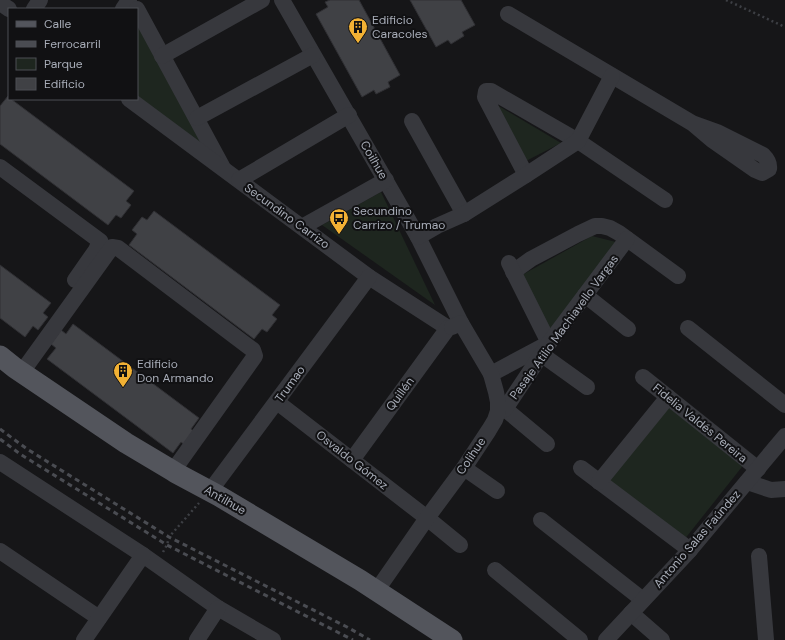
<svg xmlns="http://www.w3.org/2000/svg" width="785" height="640" viewBox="0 0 785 640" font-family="'DM Sans',sans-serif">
<rect width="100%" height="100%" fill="#161618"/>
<g fill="#1e261f">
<polygon points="137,20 210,153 137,99"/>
<polygon points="492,102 561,143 526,161"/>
<polygon points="381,192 435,305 322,225"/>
<polygon points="592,236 616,242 550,331 522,275"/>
<polygon points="669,402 745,463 684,540 608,479"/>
</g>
<g fill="#404145" stroke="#303034">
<polygon points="330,0 359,0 400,75 388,82 390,87 376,94 374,90 362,97 316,14 328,7 325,2"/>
<polygon points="410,0 461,0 475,25 462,32 464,36 451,44 448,40 436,47"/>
<polygon points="8,96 9,99 11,99 134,191 126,201 131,205 121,218 116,215 108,225 0,144 0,106"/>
<polygon points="154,211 280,305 272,315 277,319 267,332 262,329 254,339 129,245 137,234 132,230 142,217 147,220"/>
<polygon points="0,265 51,303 43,313 48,317 38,330 33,326 25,337 0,318"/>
<polygon points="73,324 199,418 191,429 196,433 186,446 181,442 173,453 47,359 56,348 51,344 61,330 66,334"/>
</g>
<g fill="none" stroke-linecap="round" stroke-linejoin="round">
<g stroke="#3d3f44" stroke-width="2.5" stroke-dasharray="2 3" stroke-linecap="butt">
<polyline points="726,0 785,27"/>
<polyline points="163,552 167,545 169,537 199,503"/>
</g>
<g stroke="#37383d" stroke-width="16">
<polyline points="282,0 418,237 461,323"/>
<polyline points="0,3 9,9"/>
<polyline points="34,9 40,0"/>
<polyline points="123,9 129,0"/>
<polyline points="137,9 222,166"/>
<path d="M508,14L692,123L712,140L755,170L762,173L769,169C770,163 767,159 763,155L717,132L692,123"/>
<polyline points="162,56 262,0"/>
<polyline points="129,99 369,277 448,328"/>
<polyline points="197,118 313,55"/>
<polyline points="412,121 464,214"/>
<polyline points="0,167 100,241 96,250 75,280"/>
<polyline points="526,175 485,97 486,91 491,91 578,141 665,200"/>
<polyline points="239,180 349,115"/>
<polyline points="302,227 386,180"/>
<polyline points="418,237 437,226 464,214 526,175 578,141 612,76"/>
<polyline points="513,272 531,259 578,234 595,226 602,226 610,228 619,233 678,276"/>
<polyline points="585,295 628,329"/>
<polyline points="688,328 785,405"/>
<polyline points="541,354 587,387"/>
<polyline points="22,372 112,247 118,248 253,350 255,356 173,471"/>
<polyline points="491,374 549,343 509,263"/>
<polyline points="643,377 758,469"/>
<polyline points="277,402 427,518 460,545"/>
<polyline points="505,409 547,444"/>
<polyline points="498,411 505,409 549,343 627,239"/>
<polyline points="352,460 448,328"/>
<polyline points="0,462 143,555 218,608 273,640"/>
<polyline points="464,468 497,491"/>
<polyline points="581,468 690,550"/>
<polyline points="599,482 668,397"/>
<polyline points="747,482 771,490 785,489"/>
<polyline points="210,491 369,277"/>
<polyline points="541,520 643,600"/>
<polyline points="0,551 99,618"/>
<polyline points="759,556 766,640"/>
<polyline points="495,570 580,640"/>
<polyline points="377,590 427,518 464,468 489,430 495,420 498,411 498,402 496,392 491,374 461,323 452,327"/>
<polyline points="631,613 662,640"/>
<polyline points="84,640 143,555"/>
<polyline points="197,640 218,608"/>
<polyline points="606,640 690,550 785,436"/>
</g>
<polyline stroke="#53555c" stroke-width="21" points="0,356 15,368 126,443 173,471 176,473 219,496 360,580 452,640"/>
<g stroke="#4a4c52" stroke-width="3" stroke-dasharray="5 4" stroke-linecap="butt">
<polyline points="0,429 27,449 169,537 347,627 370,640"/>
<polyline points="0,439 20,454 167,545 353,640"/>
</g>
</g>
<defs>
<symbol id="building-pin" viewBox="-11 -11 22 30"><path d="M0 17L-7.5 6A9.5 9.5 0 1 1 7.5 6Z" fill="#f2b134" stroke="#111113"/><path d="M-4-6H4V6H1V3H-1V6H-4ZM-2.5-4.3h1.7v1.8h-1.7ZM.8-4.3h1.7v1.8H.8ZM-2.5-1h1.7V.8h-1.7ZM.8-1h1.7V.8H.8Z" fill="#111"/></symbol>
<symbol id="bus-pin" viewBox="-11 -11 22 30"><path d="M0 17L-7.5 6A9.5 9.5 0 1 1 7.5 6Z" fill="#f2b134" stroke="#111113"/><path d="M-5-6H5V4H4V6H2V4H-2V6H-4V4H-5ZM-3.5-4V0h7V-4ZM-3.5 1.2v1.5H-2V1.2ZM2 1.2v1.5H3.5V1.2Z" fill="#111"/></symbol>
</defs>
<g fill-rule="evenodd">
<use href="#building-pin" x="347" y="16" width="22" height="30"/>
<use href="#bus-pin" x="328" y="207" width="22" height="30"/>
<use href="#building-pin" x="112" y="360" width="22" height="30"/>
</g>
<g text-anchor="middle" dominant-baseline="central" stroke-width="4" stroke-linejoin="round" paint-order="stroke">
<g font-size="12" fill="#a8adb8" stroke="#111113" text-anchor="start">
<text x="372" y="20">Edificio<tspan x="372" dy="14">Caracoles</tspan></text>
<text x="353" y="211">Secundino<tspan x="353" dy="14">Carrizo / Trumao</tspan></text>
<text x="137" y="364">Edificio<tspan x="137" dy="14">Don Armando</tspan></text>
</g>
<g font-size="12" fill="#a8adb8" stroke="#111113">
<text transform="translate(374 160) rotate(60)">Coilhue</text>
<text transform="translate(287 216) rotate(36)">Secundino Carrizo</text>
<text transform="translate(564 327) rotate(-54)">Pasaje Atilio Machiavello Vargas</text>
<text transform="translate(290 384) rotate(-54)">Trumao</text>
<text transform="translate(400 394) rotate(-54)">Quillén</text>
<text transform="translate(700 423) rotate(39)">Fidelia Valdés Pereira</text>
<text transform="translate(471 456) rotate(-56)">Colihue</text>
<text transform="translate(352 460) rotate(38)">Osvaldo Gómez</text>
<text transform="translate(225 500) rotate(30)">Antilhue</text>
<text transform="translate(697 539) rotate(-49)">Antonio Salas Faúndez</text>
</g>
</g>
<rect x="8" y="8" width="130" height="92" fill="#111113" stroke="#4d4f55"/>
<rect x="16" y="21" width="20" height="6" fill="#53555c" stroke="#4d4f55"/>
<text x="44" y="28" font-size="12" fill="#a8adb8">Calle</text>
<rect x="16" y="41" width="20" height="6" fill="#4a4c52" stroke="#4d4f55"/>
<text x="44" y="48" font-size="12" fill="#a8adb8">Ferrocarril</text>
<rect x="16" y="58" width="20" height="12" fill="#1e261f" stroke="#4d4f55"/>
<text x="44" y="68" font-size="12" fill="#a8adb8">Parque</text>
<rect x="16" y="78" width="20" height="12" fill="#404145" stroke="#4d4f55"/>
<text x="44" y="88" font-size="12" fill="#a8adb8">Edificio</text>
</svg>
